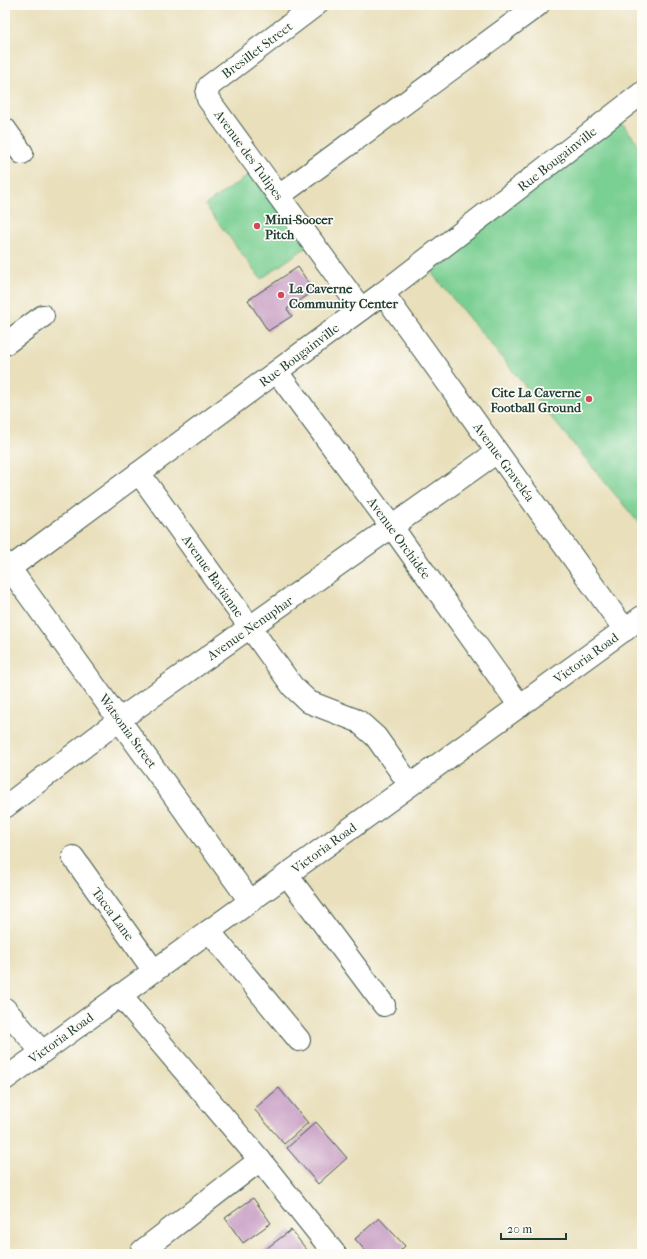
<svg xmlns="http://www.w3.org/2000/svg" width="647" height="1259" viewBox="0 0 647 1259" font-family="'IM FELL French Canon',serif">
<rect width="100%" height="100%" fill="#fdfcf7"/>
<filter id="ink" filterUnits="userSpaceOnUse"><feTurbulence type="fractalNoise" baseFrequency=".025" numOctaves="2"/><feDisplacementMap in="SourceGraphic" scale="8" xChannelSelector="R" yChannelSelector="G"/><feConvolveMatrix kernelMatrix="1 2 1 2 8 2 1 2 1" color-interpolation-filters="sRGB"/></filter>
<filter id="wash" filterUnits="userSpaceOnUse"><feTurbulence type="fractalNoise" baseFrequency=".012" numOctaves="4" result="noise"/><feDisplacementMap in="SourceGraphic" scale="16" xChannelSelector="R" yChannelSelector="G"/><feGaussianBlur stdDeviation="0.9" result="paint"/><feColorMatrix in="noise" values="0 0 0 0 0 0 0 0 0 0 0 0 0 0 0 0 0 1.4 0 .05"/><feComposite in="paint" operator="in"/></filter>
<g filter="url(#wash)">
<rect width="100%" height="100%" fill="#e9dfbb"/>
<g fill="#7acf93" stroke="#4c8664">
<polygon points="616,116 642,148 642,527 430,271"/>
<polygon points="253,172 308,246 261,279 205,205"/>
</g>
<g id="blocks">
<g fill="#c499c1">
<polygon points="298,267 314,291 287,309 292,316 268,331 248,300"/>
<polygon points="279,1088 308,1123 284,1144 254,1109"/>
<polygon points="316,1122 347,1158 318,1184 287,1148"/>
<polygon points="253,1198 271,1223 243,1243 225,1218"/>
<polygon points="379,1218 405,1246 397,1254 368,1254 355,1239"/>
<polygon points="291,1230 307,1250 302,1254 259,1254"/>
</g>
</g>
</g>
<g filter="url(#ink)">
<use href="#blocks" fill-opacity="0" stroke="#3d5548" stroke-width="1"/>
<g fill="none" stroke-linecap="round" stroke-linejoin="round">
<defs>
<g id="street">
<polyline points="316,5 209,86 207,94 208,99 361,309"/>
<polyline points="5,129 22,153"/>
<polyline points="279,196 538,5"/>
<polyline points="383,293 625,630"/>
<polyline points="5,344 43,316"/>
<polyline points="277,372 392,527 520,706"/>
<polyline points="139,473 293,687 309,702 358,721 376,737 410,785"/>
<polyline points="5,562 250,901"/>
<polyline points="10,568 383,293 642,93"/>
<polyline points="5,807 119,720 497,452"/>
<polyline points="73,857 154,971"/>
<polyline points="287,875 384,1005"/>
<polyline points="209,931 299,1040"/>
<polyline points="120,995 260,1160 335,1254"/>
<polyline points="5,1009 42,1052"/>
<polyline points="5,1079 642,617"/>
<polyline points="141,1254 142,1251 260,1160"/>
</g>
</defs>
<use href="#street" stroke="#3d5548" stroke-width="24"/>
<use href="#street" stroke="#fff" stroke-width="22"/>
</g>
</g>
<g fill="#d1495b" stroke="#fdfcf7" stroke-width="1.5">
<circle cx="257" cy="226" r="4"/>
<circle cx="281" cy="295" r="4"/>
<circle cx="589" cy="399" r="4"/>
</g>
<g text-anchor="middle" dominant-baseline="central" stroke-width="3.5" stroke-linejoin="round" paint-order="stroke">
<g font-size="13" fill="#1f3d34" stroke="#fdfcf7">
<text transform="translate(257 50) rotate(-37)">Bresillet Street</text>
<text transform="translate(249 155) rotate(54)">Avenue des Tulipes</text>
<text transform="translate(557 159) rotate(-38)">Rue Bougainville</text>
<text transform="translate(299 355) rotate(-37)">Rue Bougainville</text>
<text transform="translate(504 462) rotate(54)">Avenue Graveléa</text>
<text transform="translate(399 538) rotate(54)">Avenue Orchidée</text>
<text transform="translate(213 576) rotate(55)">Avenue Bavianne</text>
<text transform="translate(250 628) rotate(-35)">Avenue Nenuphar</text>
<text transform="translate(586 658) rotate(-36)">Victoria Road</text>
<text transform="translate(128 731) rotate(54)">Watsonia Street</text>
<text transform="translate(324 848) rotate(-36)">Victoria Road</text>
<text transform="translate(113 914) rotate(54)">Tacca Lane</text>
<text transform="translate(61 1038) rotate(-36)">Victoria Road</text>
</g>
<g font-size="13" font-weight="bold" fill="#1f3d34" stroke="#fdfcf7" text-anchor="start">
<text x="265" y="219">Mini-Soocer<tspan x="265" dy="15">Pitch</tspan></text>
<text x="289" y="288">La Caverne<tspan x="289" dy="15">Community Center</tspan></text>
<text x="581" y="392" text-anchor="end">Cite La Caverne<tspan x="581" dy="15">Football Ground</tspan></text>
</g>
</g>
<rect width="647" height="1259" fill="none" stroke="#fdfcf7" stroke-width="20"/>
<path d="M501 1233v6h65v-6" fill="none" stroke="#1f3d34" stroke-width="2"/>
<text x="507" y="1233" font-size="12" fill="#1f3d34" stroke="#fdfcf7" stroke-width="3" paint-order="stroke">20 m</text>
</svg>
